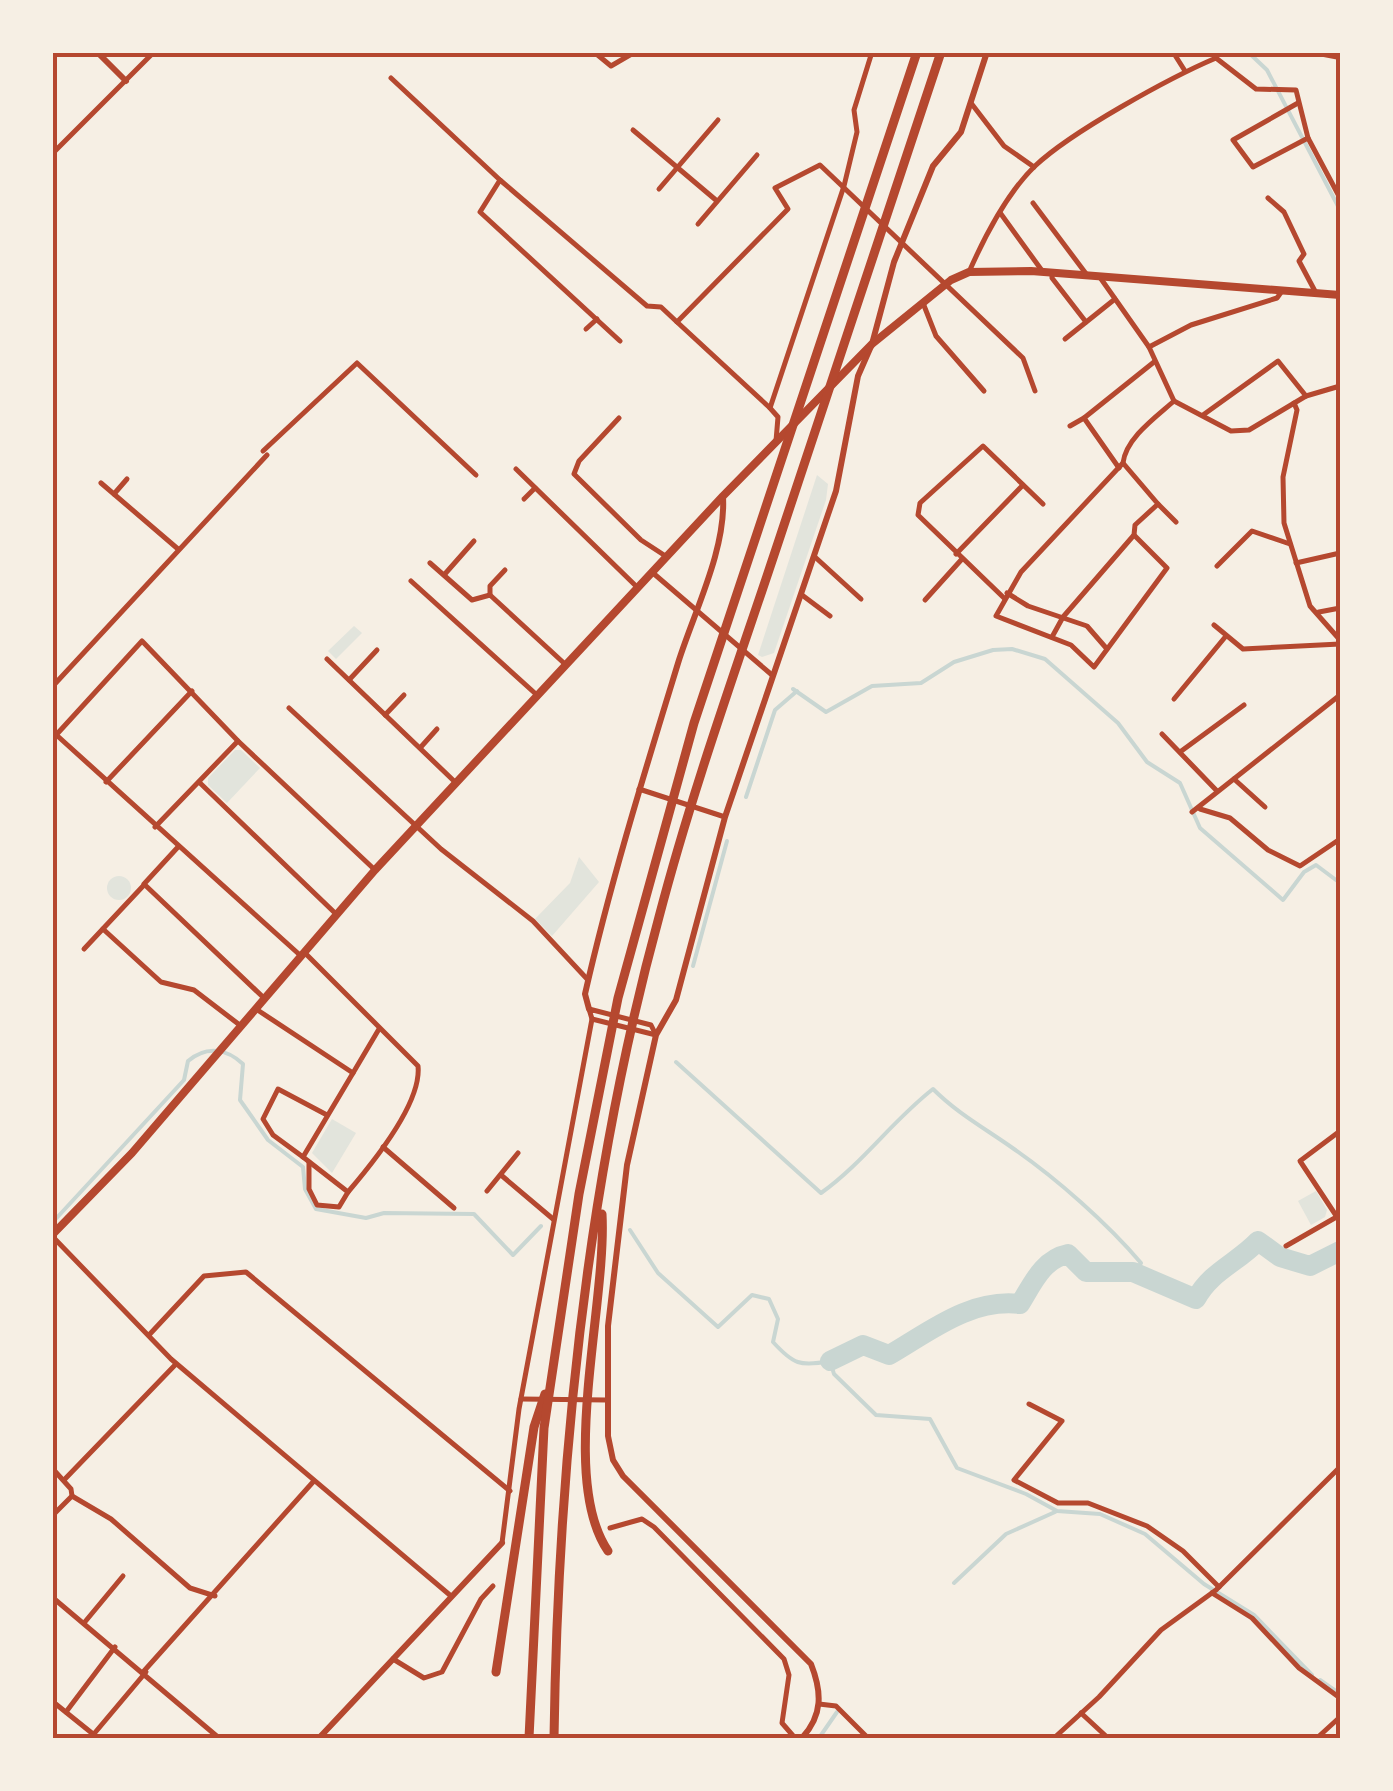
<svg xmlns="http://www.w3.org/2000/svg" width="1393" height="1791" viewBox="0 0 1393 1791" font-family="Ubuntu,sans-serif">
<rect width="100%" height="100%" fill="#f6efe4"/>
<g fill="#e2e4dc">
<polygon points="817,475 828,484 826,500 774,653 762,657 758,655"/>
<polygon points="354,626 362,633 336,659 328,651"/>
<polygon points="235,750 241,750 260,768 227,803 208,785 208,778"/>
<polygon points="579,857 599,882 552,936 535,919 570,883"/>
<circle cx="119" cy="888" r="12"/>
<polygon points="332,1119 356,1133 332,1173 312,1153"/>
<polygon points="1316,1191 1327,1210 1325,1217 1311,1225 1298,1201"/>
</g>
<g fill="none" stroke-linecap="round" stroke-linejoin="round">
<g stroke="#c9d6d2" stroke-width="4">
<polyline points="1248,52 1267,70 1340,210"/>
<polyline points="793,689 826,712 872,686 921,683 954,662 993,650 1012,649 1045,659 1118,723 1147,762 1180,783 1200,828 1283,900 1304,872 1316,865 1340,883"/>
<polyline points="746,797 775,710 797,691"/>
<polyline points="693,966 727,841"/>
<path d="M676,1062L821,1193C863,1163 892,1121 933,1089C958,1114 986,1129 1014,1149C1057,1179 1107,1223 1141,1263L1134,1273"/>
<path d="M52,1223L184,1080L188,1061C207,1045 227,1049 243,1064L240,1100L268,1140L303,1167L305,1189L316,1209L366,1218L384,1213L474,1214L513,1255L541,1226"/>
<path d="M630,1230L658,1273L718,1327L752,1295L769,1299L778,1319L773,1342C793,1364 800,1367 830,1361L834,1374L876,1415L930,1419L957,1468L1026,1494L1057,1511L1100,1514L1145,1534L1204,1584L1254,1615L1312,1675"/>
<polyline points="954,1583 1006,1534 1055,1512"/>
<polyline points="1320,1680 1340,1694"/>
<polyline points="819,1738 837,1712"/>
<polyline points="863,1738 864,1738"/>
</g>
<path stroke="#c9d6d2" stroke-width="20" d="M830,1361L863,1345L889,1355C929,1332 970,1298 1020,1304C1033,1283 1043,1259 1068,1254L1086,1272H1133L1196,1299C1210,1272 1237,1263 1258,1241L1280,1257L1310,1266L1340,1251"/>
<g stroke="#b5482f" stroke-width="5">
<polyline points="594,52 611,66 635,52"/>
<polyline points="1173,52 1185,71"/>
<polyline points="391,78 500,180 647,306 661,307 677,322"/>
<polyline points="971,103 1004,146 1034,167"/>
<polyline points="1298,103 1233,140 1253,167 1308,138"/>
<polyline points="633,130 717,201"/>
<polyline points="52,154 154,52"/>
<polyline points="500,180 480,212 620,341"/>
<polyline points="659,189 718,120"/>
<polyline points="1268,198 1284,212 1304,254 1299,261 1316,293"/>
<polyline points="1033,203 1087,275"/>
<polyline points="1001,214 1043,272"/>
<polyline points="698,224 757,155"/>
<path d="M969,272C984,238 1007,193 1035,166C1071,132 1169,78 1216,58L1256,89L1296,90L1308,138L1340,198"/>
<polyline points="1052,273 1052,278 1086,322"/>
<polyline points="1099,276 1149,347 1174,401 1231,431 1249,430 1306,396 1340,386"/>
<polyline points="923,303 936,336 984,391"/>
<polyline points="586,329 597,319"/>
<polyline points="1065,339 1115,299"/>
<polyline points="1149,347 1191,325 1277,298 1282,291"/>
<polyline points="1294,403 1297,410 1283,477 1284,523 1310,606 1340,640"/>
<polyline points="770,408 844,186 857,132 854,110 872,52"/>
<polyline points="1203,415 1278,361 1306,396"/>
<polyline points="619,418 579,461 574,474 641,540 667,557"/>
<polyline points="1070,426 1084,418"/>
<polyline points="776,441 778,417 770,408 677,322 788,209 775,188 820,165 1023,358 1035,391"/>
<polyline points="263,451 357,363 476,475"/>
<polyline points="1119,468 1084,418 1154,362"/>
<polyline points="516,469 638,588"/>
<polyline points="101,483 178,549"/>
<polyline points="114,494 127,479"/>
<polyline points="524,499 535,488"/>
<polyline points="1158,504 1176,522"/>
<path d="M1134,535L1167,568L1094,667L1071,645L996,616L1021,572L1123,463C1126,438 1156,417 1174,401"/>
<polyline points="956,554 1023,485"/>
<polyline points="815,557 861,599"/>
<polyline points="430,563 472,600 490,595 566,665"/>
<polyline points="1296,563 1340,553"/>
<polyline points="1217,566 1252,531 1290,544"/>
<polyline points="653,573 772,675"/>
<polyline points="444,575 474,541"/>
<polyline points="411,581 538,696"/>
<polyline points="1007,593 1028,606 1087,626 1107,649"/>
<polyline points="490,595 490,586 505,570"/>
<polyline points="802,595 830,616"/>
<polyline points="1004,598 918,515 920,503 983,446 1043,504"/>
<polyline points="925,600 962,559"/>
<polyline points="1319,612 1340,608"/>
<polyline points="1214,625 1243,649 1340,644"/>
<polyline points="1052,637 1063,617 1134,535 1135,525 1158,504 1123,463"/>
<polyline points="327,659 455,782"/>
<polyline points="349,680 377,650"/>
<polyline points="52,687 267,455"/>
<polyline points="1174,699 1226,636"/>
<polyline points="289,708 441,849 533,921 588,980"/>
<polyline points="385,715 404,695"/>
<polyline points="52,731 301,956"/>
<polyline points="57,734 142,641 238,741 375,870"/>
<polyline points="1162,734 1217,791"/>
<polyline points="420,748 437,729"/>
<polyline points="1180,752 1244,705"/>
<polyline points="1234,779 1265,807"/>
<polyline points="106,782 192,691"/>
<polyline points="199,782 336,914"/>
<polyline points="639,789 725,817"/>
<polyline points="1200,809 1230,818 1268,850 1300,866 1340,839"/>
<polyline points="1192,812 1340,695"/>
<polyline points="155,827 238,741"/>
<polyline points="178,847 144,884 265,999"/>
<polyline points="103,929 161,982 194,990 241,1026"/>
<polyline points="84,949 144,885"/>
<path d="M256,1009L353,1073L303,1157L348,1192C372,1164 422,1103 418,1066L304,952"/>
<polyline points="592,1019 656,1035"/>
<polyline points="353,1073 379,1029"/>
<polyline points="383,1147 454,1208"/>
<polyline points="303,1157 273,1135 263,1119 278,1089 327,1115"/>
<polyline points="309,1162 309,1189 317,1205 339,1207 348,1192"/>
<polyline points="501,1175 553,1219"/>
<polyline points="487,1191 518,1153"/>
<polyline points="1337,1217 1300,1161 1340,1131"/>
<polyline points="52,1236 171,1359 451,1596"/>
<polyline points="1286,1246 1340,1215"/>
<polyline points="149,1335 204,1276 246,1272 510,1491"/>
<polyline points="521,1399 606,1400"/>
<polyline points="1029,1404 1062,1421 1014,1480 1058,1503 1088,1503 1147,1526 1183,1551 1219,1587"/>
<polyline points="52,1468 71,1489 72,1496 52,1516"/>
<polyline points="64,1480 176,1364"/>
<polyline points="72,1496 111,1519 190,1588 215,1596"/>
<polyline points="610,1528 642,1519 654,1527 784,1659 789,1675 782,1723 795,1738"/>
<polyline points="502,1543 519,1409 592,1019 589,1009 651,1025 656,1035"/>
<polyline points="1212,1593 1252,1618 1299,1668 1340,1698"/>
<polyline points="52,1597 219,1738"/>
<polyline points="84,1623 123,1576"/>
<polyline points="393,1659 424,1678 442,1672 481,1599 493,1586"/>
<polyline points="144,1671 313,1482"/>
<polyline points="52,1701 98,1738"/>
<polyline points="819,1704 836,1706 868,1738"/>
<polyline points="66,1712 115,1647"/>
<polyline points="1081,1713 1108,1738"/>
<polyline points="93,1735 146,1672"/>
<polyline points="1054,1738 1099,1697 1161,1630 1216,1590 1340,1467"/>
<polyline points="1317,1738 1340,1717"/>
</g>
<g stroke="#b5482f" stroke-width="6">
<polyline points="97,52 126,81"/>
<path d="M589,1009L585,994C611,880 645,771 679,660C695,610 726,549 723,497"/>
<polyline points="319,1738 502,1543"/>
<path d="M802,1738C823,1715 822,1692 811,1664L623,1476L613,1460L608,1436V1326L627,1165L656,1035L676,1000L725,817L836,491L858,376L872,344L894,262L933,166L961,132L987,52"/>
</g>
<g stroke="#b5482f" stroke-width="8">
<polyline points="1319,52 1340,56"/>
<polyline points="52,1235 132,1153 375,870 723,496 872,344 951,280 969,272 1031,271 1340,295"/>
</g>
<g stroke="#b5482f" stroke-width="9">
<path d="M602,1214C607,1303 558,1478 608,1551"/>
<polyline points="496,1672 534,1427 545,1394"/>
<polyline points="529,1738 544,1428 579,1194 618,998 694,723 917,52"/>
<path d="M554,1738C558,1463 586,1184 659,917C693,787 739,661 781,534C835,374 888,213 941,52"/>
</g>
</g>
<rect width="1393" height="1791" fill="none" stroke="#f6efe4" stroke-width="110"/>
<rect x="55" y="55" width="1283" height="1681" fill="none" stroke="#b5482f" stroke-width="4"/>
</svg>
